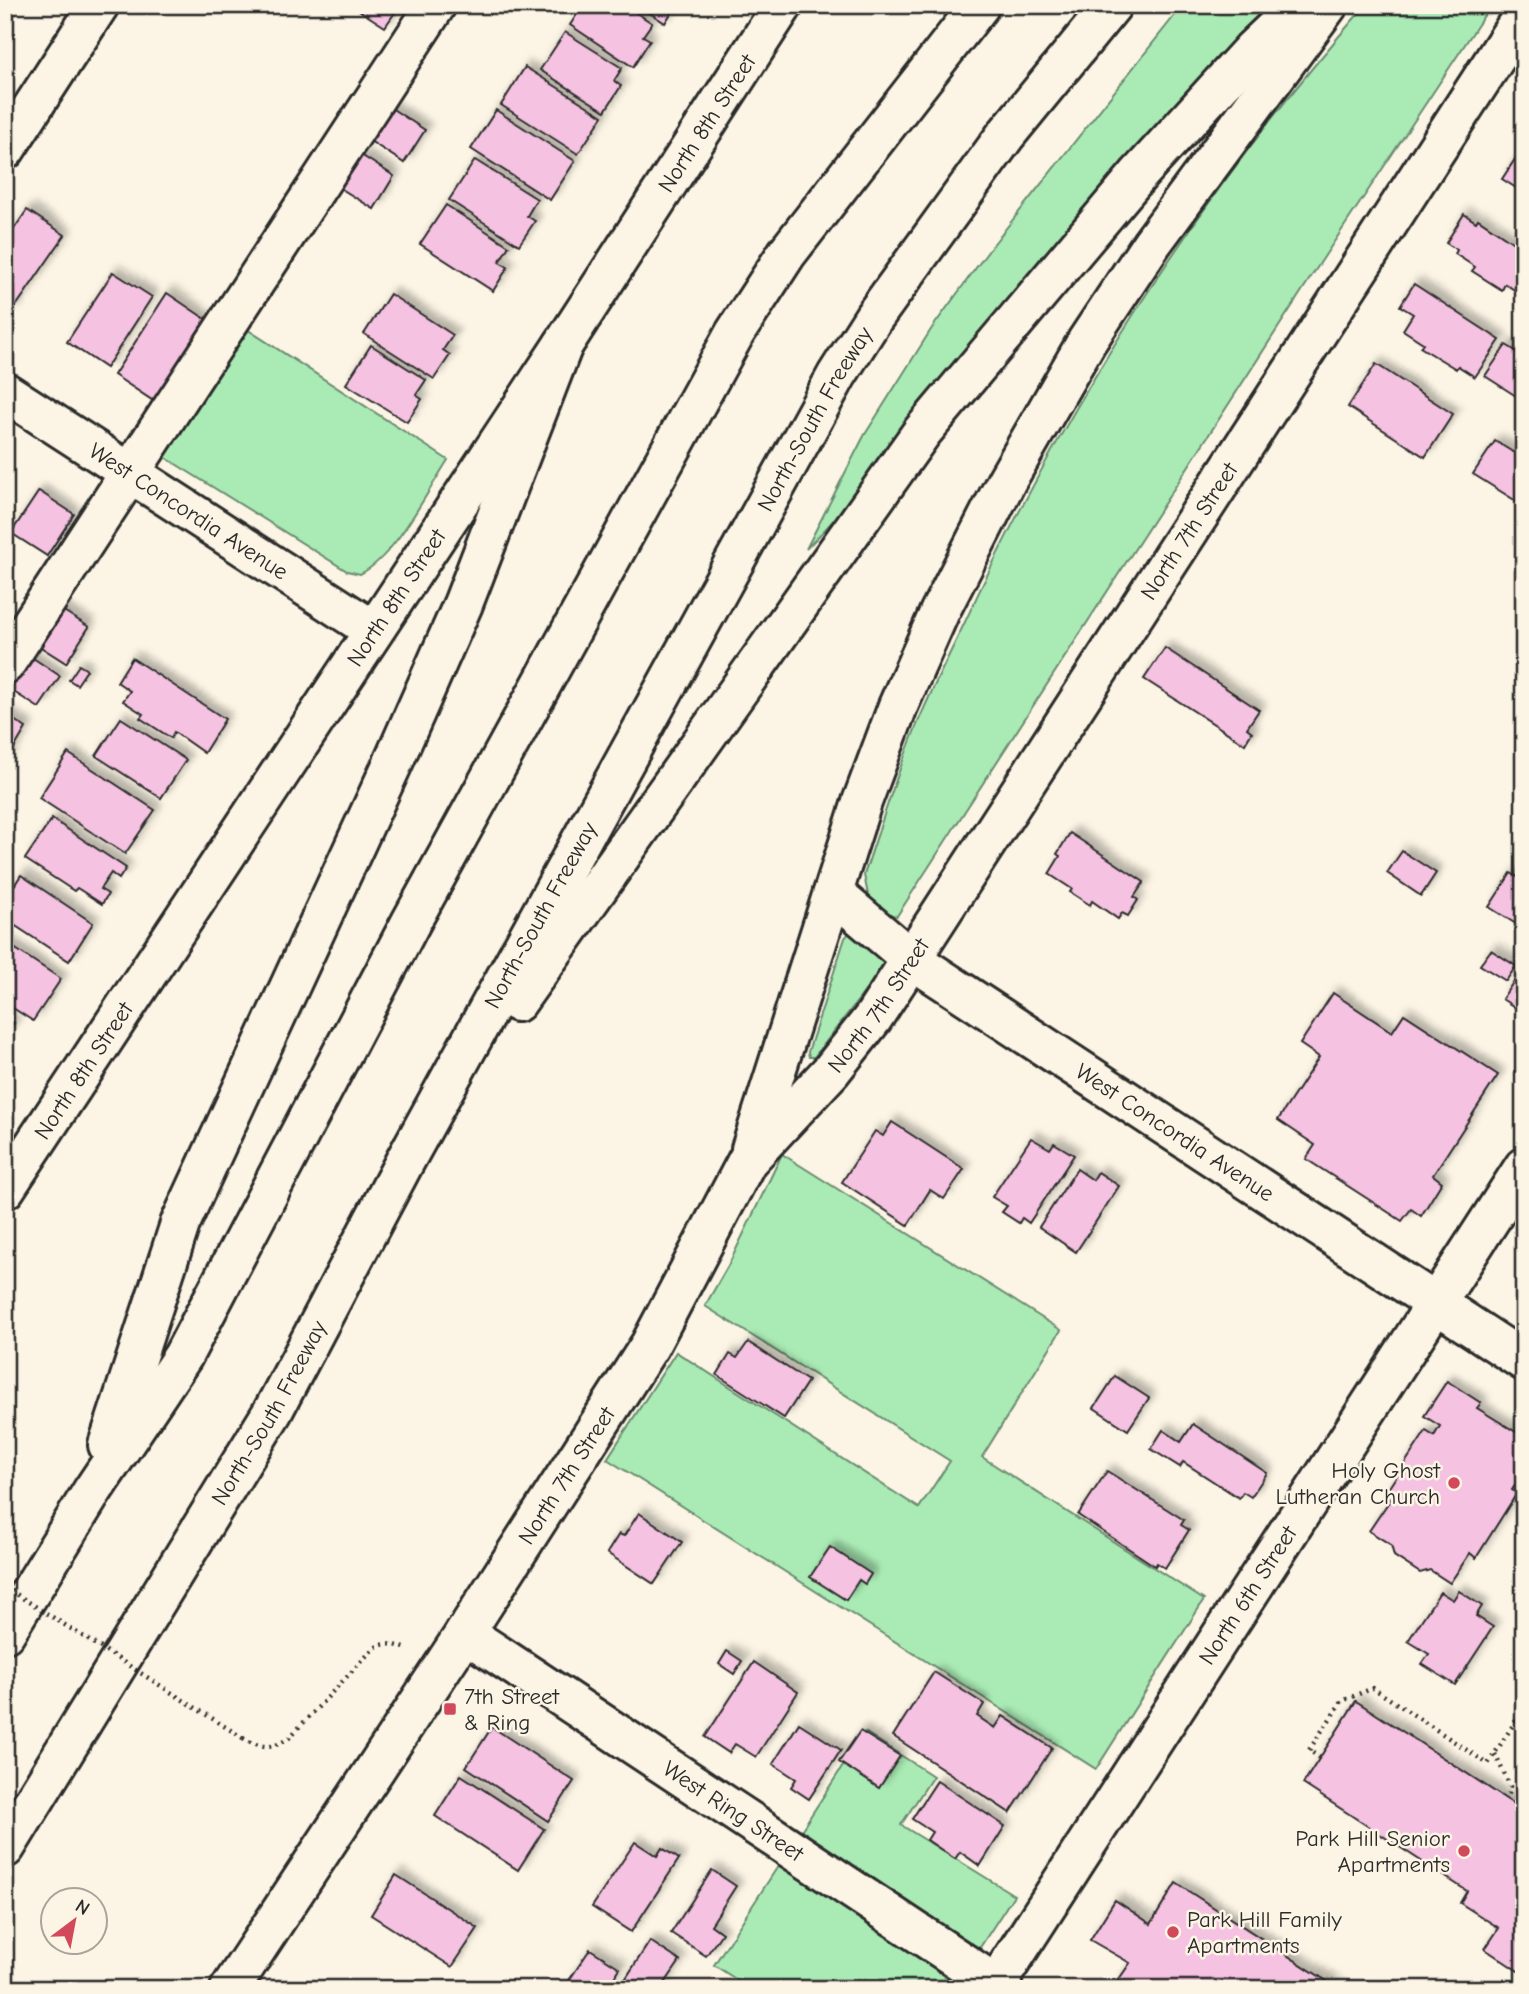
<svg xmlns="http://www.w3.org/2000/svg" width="1529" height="1994" viewBox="0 0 1529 1994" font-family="'Comic Neue',sans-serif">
<defs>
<filter id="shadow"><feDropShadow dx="6" dy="-6" stdDeviation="3.5" flood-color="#0004"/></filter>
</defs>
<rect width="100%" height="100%" fill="#fcf5e5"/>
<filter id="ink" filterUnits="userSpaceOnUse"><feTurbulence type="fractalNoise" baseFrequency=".0143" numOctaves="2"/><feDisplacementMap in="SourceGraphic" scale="14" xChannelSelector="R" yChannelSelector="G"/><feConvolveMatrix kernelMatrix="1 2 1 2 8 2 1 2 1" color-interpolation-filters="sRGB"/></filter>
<g filter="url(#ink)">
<g fill="#aaebb5" stroke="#6a8b70" stroke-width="2">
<path d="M1183,5H1267C1168,119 1070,233 973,349C918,416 867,488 806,549L864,436L932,328L992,246Z"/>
<path d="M1366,5H1491L1324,257L897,916L880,913L868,895L864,875C879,831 892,788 909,745C924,704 945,664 964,624C1067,401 1203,190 1366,5Z"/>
<path d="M239,324L448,460C427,492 394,558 360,574L347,571L155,451Z"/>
<polygon points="849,933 856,934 883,954 884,962 876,977 814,1057 809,1057 808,1052 845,938"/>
<polygon points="782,1154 1061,1330 982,1457 1204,1600 1096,1769 607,1459 676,1352 919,1508 950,1461 705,1306 730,1262"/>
<polygon points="865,1732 933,1776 901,1825 1014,1895 953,1989 751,1989 714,1965"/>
</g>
<g fill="#f5c2e1" stroke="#2b2b2b" stroke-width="2" filter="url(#shadow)">
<polygon points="351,5 400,5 385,27"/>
<polygon points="583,5 624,5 652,23 643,36 650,40 633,67 570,25"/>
<polygon points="638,5 676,5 665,23"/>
<polygon points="565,32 622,68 614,81 621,86 605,111 540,70"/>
<polygon points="525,67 603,116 578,154 501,105"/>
<polygon points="388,106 425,130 404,163 367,139"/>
<polygon points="496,110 575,161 550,200 471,149"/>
<polygon points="1523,147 1524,147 1524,193 1502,179"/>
<polygon points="361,155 394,176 374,209 340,188"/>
<polygon points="475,160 537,199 527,216 535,221 519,245 449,200"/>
<polygon points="446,205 509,246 499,262 508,267 493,291 420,244"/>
<polygon points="27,210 65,235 12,312 5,307 5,242"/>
<polygon points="1464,214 1476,222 1478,219 1524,250 1524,296 1505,284 1502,290 1472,271 1475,267 1455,254 1457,250 1446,243"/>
<polygon points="113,272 152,297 106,368 67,342"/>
<polygon points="1414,284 1500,340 1475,377 1458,366 1456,369 1420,347 1423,343 1403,330 1413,314 1400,306"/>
<polygon points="167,293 207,320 155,402 114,375"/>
<polygon points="390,294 453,335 443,350 450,355 434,379 364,334"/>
<polygon points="371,345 426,380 416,395 422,399 407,422 346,384"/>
<polygon points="1506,345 1524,356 1524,384 1516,396 1485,376"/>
<polygon points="1376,364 1453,414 1425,457 1348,407"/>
<polygon points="1495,441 1524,459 1524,506 1473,474"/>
<polygon points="39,491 74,514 47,556 11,533"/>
<polygon points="59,608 89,627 66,663 36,644"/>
<polygon points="1165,648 1259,710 1247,728 1252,732 1245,744 1144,679"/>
<polygon points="30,656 60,676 39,708 9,689"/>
<polygon points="132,658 225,719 204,753 174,732 171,738 140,718 143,714 123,701 130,691 117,682"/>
<polygon points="79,665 87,670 77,685 69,680"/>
<polygon points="5,714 26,728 6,762 5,761"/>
<polygon points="121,718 186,760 161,798 96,756"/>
<polygon points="68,753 155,810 125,854 39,798"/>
<polygon points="52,819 126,868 119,879 111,873 100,889 108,894 102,904 77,888 74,891 25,859"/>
<polygon points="1070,833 1144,882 1134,897 1138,900 1128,916 1122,913 1118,919 1092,901 1090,905 1070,892 1072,889 1049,874 1060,856 1057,854"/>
<polygon points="1402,851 1436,873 1421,896 1387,873"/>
<polygon points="1511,873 1524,881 1524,929 1489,907"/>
<polygon points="21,875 93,923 69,961 5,919 5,900"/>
<polygon points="5,942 61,979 33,1021 5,1003"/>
<polygon points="1491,950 1516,966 1506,981 1480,965"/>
<polygon points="1524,966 1524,1013 1502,999"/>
<polygon points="1333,993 1392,1032 1404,1014 1498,1075 1433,1175 1442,1182 1421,1216 1411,1209 1402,1221 1306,1159 1315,1145 1278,1120 1319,1057 1300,1044"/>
<polygon points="5,1017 14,1023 5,1036"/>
<polygon points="892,1122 964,1169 944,1199 930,1190 908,1225 842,1182 875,1131 883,1136"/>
<polygon points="1031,1138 1050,1149 1054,1143 1074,1155 1029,1223 1022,1218 1019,1223 1002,1212 1007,1206 992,1197"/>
<polygon points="1077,1169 1093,1180 1098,1172 1119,1186 1076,1252 1039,1227"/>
<polygon points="748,1342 808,1381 784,1418 717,1375 730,1354 737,1358"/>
<polygon points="1115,1376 1149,1398 1128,1430 1094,1408"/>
<polygon points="1447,1381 1481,1403 1477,1408 1524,1437 1524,1476 1522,1475 1512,1490 1517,1493 1476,1558 1470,1553 1450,1583 1430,1570 1420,1573 1394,1556 1391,1545 1369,1531 1390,1500 1384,1495 1426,1431 1434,1436 1440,1426 1424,1416"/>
<polygon points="1193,1424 1267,1473 1251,1497 1243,1492 1239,1498 1183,1462 1180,1467 1151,1449 1163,1430 1181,1442"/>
<polygon points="1107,1471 1184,1520 1181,1525 1189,1530 1165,1568 1157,1563 1155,1566 1078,1515"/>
<polygon points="639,1513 682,1542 654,1584 607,1553 619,1534 624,1536"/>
<polygon points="830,1547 871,1574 865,1584 859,1580 846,1600 810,1577"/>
<polygon points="1459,1591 1482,1606 1476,1616 1493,1627 1455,1685 1422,1664 1429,1654 1408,1641 1440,1592 1453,1600"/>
<polygon points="727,1651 742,1661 734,1674 719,1664"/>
<polygon points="754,1662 798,1692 756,1757 735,1744 729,1753 705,1737"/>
<polygon points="934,1672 984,1704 977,1716 995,1728 1003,1716 1052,1748 1010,1813 893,1736"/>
<polygon points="1356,1701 1523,1810 1524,1808 1524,1969 1521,1973 1485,1949 1499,1928 1460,1903 1467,1891 1303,1784"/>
<polygon points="799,1723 841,1750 809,1799 791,1787 796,1779 773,1764"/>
<polygon points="492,1727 574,1781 548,1821 466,1767"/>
<polygon points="860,1731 900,1756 879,1788 839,1762"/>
<polygon points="461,1775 544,1829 518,1870 435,1816"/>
<polygon points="937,1781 1005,1826 980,1866 960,1852 955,1859 927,1840 932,1832 912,1819"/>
<polygon points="635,1842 657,1856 662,1848 679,1859 631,1932 592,1907"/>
<polygon points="712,1870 736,1886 711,1925 722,1933 706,1956 671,1933"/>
<polygon points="396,1875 478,1928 452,1967 371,1915"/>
<polygon points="1176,1883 1339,1989 1121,1989 1115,1985 1130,1963 1090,1940 1115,1900 1151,1924"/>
<polygon points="650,1941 680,1961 661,1989 619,1989"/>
<polygon points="590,1949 620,1968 607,1989 578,1989 568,1982"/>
</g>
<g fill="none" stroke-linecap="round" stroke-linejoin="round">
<defs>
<g id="minor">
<polyline points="5,150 99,5"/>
<path id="s1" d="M5,392L373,630"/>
<polyline points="5,664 436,5"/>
<path id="s2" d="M833,893L911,959L1524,1361"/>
<polyline points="751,1149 862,802 898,706 940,611 1007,480 1087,341 1152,243 1328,5"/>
<path id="s3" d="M5,1189L563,345L783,5"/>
<path id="s4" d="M465,1633L1003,1989"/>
<path id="s5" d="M230,1989L465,1633L650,1345L747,1161L831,1071L873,1018L1524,14"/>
<path id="s6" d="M993,1989L1524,1167"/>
</g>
<g id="highway">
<polyline points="517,1002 922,432 1139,174 1252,50 1299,5"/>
<polyline points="108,1445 180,1224 392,765 463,604 563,345"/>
<polyline points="5,1633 93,1490 183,1356 411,922 735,333 787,253 980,5"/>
<path id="s7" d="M5,1848L273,1411L405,1161L837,375L874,317L1005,136L1112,5"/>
</g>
</defs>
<use href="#minor" stroke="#2b2b2b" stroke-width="44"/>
<use href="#highway" stroke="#2b2b2b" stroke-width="44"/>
<g stroke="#2b2b2b" stroke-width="4.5" stroke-dasharray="2 5" stroke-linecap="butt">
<path d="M243,1738C261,1748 272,1750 289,1738L374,1648C387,1641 394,1645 408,1649"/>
<polyline points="1495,1754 1510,1786 1508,1800"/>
<polyline points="1320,1758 1309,1750 1342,1701 1373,1688 1488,1764 1524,1708"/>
</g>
<use href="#minor" stroke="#fcf5e5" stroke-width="38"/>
<use href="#highway" stroke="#fcf5e5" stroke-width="38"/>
<polyline stroke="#2b2b2b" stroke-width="4.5" stroke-dasharray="2 5" stroke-linecap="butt" points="5,1587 243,1738"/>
</g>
</g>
<g fill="#d1495b" stroke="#fcf5e5" stroke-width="2.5">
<circle cx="1454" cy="1483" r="7"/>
<rect x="443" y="1702" width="14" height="14" rx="3.5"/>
<circle cx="1464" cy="1851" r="7"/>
<circle cx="1173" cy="1932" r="7"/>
</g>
<g text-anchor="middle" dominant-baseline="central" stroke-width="5" stroke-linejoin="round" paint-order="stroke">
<g font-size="23" fill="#2b2b2b" stroke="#fcf5e5">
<text stroke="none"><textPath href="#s3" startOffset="1276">North 8th Street</textPath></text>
<text stroke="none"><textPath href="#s7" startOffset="1643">North-South Freeway</textPath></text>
<text stroke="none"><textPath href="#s1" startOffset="219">West Concordia Avenue</textPath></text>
<text stroke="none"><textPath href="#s5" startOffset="1748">North 7th Street</textPath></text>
<text stroke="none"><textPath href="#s3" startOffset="709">North 8th Street</textPath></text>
<text stroke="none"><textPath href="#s7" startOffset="1076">North-South Freeway</textPath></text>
<text stroke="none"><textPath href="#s5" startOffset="1181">North 7th Street</textPath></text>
<text stroke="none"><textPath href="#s3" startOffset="142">North 8th Street</textPath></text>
<text stroke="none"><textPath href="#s2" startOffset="418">West Concordia Avenue</textPath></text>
<text stroke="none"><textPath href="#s7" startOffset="509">North-South Freeway</textPath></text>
<text stroke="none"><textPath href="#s5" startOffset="614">North 7th Street</textPath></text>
<text stroke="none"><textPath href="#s6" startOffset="469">North 6th Street</textPath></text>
<text stroke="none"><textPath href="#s4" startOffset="322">West Ring Street</textPath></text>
</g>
<g font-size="23" fill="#2b2b2b" stroke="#fcf5e5" text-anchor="end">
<text x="1440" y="1470">Holy Ghost<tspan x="1440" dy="26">Lutheran Church</tspan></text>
<text x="464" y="1696" text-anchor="start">7th Street<tspan x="464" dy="26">&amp; Ring</tspan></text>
<text x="1450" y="1838">Park Hill Senior<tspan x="1450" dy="26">Apartments</tspan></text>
<text x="1187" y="1919" text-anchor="start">Park Hill Family<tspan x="1187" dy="26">Apartments</tspan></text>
</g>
</g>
<rect width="1529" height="1994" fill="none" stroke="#fcf5e5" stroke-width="28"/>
<rect x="14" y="14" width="1501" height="1966" fill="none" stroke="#2b2b2b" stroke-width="2.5" filter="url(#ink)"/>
<g transform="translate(74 1921) rotate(32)"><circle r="33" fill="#fcf5e5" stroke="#a8a49b" stroke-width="2"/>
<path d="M0-5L12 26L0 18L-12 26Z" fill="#d1495b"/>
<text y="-10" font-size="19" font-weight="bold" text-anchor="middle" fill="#2b2b2b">N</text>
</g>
</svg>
